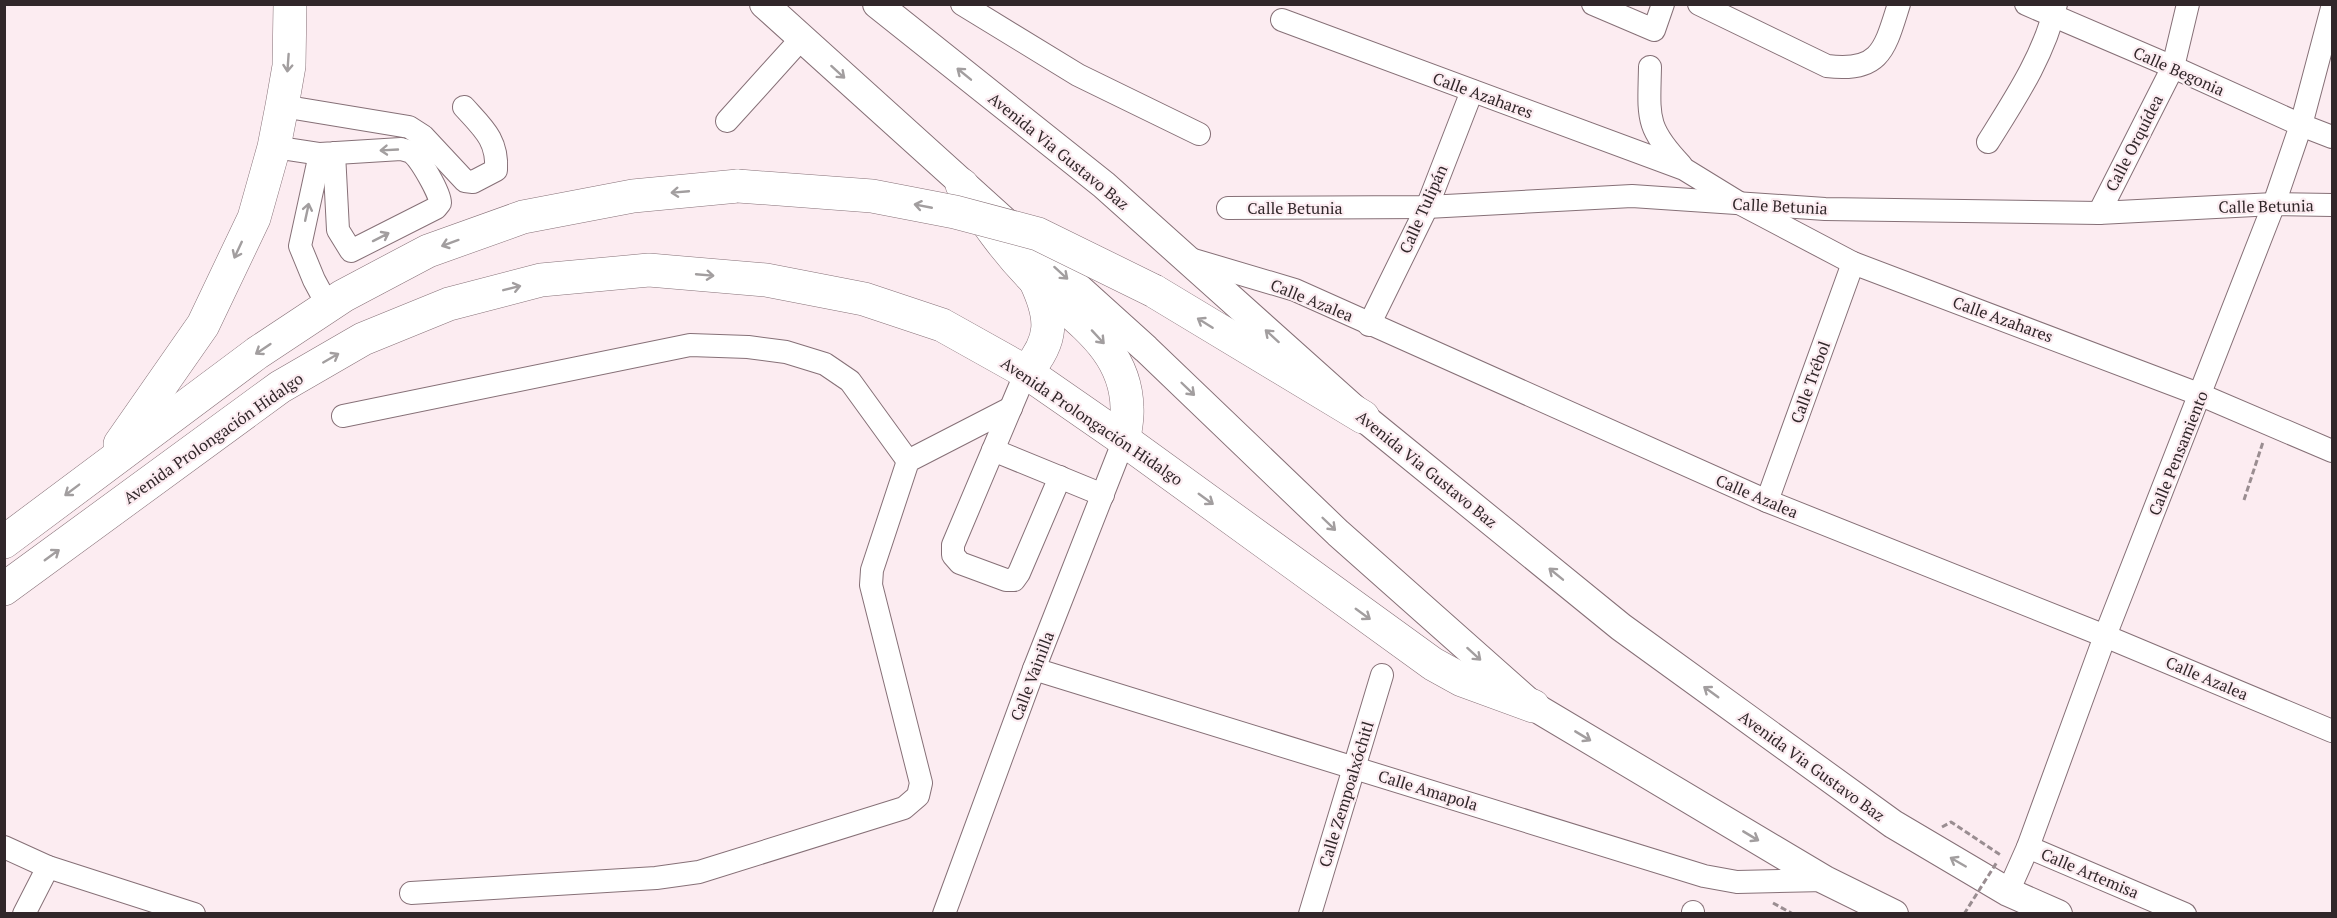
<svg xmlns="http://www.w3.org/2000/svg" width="2337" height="918" viewBox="0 0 2337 918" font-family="'PT Serif',serif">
<rect width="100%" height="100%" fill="#fcecf1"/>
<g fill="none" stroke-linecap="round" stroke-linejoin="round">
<defs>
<g id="minor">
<polyline points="962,4 1078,75 1199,134"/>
<polyline points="1593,4 1654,30 1663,4"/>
<path d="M1699,4L1827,66C1881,73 1885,48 1899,4"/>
<polyline points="2026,4 2173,67 2301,125 2332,137"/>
<polyline points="1282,20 1684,169 1741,204 1853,263 2201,395 2332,451"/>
<path d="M1650,67C1649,117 1645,127 1681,165"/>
<path d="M282,106L409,127L423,136L465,181L473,182L496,170C498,140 483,128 464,107"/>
<polyline points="727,121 801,39"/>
<path d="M1988,142C2015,99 2045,54 2056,4"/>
<path d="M274,147L320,154L401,149C403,150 410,151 411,152C420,158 440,193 440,203L436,208L351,251L338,230L334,153"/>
<polyline points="320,154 300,246 314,280 328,306"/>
<polyline points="1228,208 1427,207 1632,196 1825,209 2099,213 2274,204 2332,205"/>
<polyline points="2099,213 2173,67 2188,4"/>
<polyline points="1187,258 1295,290 1767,501 2105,636 2332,731"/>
<polyline points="1369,325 1427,207 1472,91"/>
<polyline points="1026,372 953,545 953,555 960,563 1006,580 1014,580 1019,573 1060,477"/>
<polyline points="343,416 690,345 748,347 786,352 825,364 850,381 908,461"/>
<polyline points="993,450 1103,495"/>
<polyline points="1767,501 1853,263"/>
<polyline points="1034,669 1704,876 1737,882 1825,880 1828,883"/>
<polyline points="4,847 48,867 194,914"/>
<polyline points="2028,847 2185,914"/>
<polyline points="2008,892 2028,847 2105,636 2274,204 2301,125 2332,8"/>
<polyline points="411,893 656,878 699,872 904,808 918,796 921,783 871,585 872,570 908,461 1011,408"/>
<polyline points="24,914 48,867"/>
<polyline points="944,914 1034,669 1124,440"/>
<polyline points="1310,914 1382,675"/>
<polyline points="1693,914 1693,912"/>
</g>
<g id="major">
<polyline points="764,4 1146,349 1338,533 1533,706 1825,880 1894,914"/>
<polyline points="877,4 1104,185 1363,417 1621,627 1893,824 2008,892 2058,914"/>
</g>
<g id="highway">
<path d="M962,185C984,219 1006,251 1034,279C1073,318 1126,346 1127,408C1128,418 1125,429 1124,440"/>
<polyline points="1154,291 1363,417"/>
<path d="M1026,372C1054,340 1053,318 1035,280"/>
<polyline points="120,444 203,325 254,218 274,147 282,106 289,66 290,4"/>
<polyline points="4,542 257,353 343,296 428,251 523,217 633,196 738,186"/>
<polyline points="4,589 280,387 363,339 449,304 541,280 649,270 766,280 864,299 942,325 1026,372 1124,440 1433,664 1462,680 1533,706"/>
</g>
</defs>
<use href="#minor" stroke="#867077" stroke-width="24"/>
<use href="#major" stroke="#867077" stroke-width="30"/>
<use href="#highway" stroke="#867077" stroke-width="34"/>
<g stroke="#9a8d91" stroke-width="3" stroke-dasharray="6 3" stroke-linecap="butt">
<polyline points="2244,500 2263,442"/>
<polyline points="1942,827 1951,822 2002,856"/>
<polyline points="1773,903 1793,914"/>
</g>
<use href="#minor" stroke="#fff" stroke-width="22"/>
<use href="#major" stroke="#fff" stroke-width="28"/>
<use href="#highway" stroke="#fff" stroke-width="33"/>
<defs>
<polyline id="highway-bridge" points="738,186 872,196 955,212 1038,234 1154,291"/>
</defs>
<use href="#highway-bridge" stroke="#867077" stroke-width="34" stroke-linecap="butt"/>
<polyline stroke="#9a8d91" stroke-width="3" stroke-dasharray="6 3" stroke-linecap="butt" points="1964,914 1997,862"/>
<use href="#highway-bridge" stroke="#fff" stroke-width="33"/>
</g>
<defs><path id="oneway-shaft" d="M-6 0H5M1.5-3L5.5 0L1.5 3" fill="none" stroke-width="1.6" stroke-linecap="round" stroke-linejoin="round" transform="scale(1.5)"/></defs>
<g stroke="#a29e9f">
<use href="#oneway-shaft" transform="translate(288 63) rotate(94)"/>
<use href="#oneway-shaft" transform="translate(838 72) rotate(42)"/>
<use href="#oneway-shaft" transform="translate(964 74) rotate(-141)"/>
<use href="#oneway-shaft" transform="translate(389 150) rotate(177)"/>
<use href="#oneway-shaft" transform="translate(680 192) rotate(175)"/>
<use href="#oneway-shaft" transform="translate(923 206) rotate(-169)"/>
<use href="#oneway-shaft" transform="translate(307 212) rotate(-78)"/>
<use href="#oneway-shaft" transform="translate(381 237) rotate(-27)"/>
<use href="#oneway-shaft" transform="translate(450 243) rotate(160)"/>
<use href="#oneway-shaft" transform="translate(238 250) rotate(115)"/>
<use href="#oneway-shaft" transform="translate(1061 273) rotate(42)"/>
<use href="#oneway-shaft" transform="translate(705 275) rotate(5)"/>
<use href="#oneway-shaft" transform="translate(512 288) rotate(-14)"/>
<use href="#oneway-shaft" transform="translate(1205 323) rotate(-148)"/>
<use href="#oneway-shaft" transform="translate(1272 336) rotate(-138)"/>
<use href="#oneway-shaft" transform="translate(1098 337) rotate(47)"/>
<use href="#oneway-shaft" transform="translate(263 349) rotate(146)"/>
<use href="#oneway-shaft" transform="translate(331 358) rotate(-30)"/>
<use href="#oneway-shaft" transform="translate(1188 389) rotate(44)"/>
<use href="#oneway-shaft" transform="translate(72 490) rotate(143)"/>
<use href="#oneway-shaft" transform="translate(1206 499) rotate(36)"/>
<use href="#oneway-shaft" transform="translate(1329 524) rotate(44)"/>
<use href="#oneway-shaft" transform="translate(52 555) rotate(-36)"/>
<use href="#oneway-shaft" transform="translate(1556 574) rotate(-141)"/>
<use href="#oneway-shaft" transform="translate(1363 614) rotate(36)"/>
<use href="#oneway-shaft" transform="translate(1474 654) rotate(42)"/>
<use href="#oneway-shaft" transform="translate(1711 692) rotate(-144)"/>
<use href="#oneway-shaft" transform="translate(1583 736) rotate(31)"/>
<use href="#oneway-shaft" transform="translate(1751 836) rotate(31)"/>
<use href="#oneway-shaft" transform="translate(1958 862) rotate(-150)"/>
</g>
<g text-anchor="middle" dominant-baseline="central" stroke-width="4.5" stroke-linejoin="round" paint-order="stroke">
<g font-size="16" fill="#31272a" stroke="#fcecf1">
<text transform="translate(2179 71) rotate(24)">Calle Begonia</text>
<text transform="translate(1483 95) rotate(20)">Calle Azahares</text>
<text transform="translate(2134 143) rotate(-63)">Calle Orquídea</text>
<text transform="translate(1059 151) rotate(39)">Avenida Via Gustavo Baz</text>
<text transform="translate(1780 206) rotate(3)">Calle Betunia</text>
<text transform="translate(2266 206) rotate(-1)">Calle Betunia</text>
<text x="1295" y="208">Calle Betunia</text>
<text transform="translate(1423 209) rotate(-66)">Calle Tulipán</text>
<text transform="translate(1312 300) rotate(22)">Calle Azalea</text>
<text transform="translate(2003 319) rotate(20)">Calle Azahares</text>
<text transform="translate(1810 382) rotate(-70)">Calle Trébol</text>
<text transform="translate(1092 421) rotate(34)">Avenida Prolongación Hidalgo</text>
<text transform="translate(213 438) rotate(-35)">Avenida Prolongación Hidalgo</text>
<text transform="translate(2178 453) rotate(-68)">Calle Pensamiento</text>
<text transform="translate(1427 469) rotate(39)">Avenida Via Gustavo Baz</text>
<text transform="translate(1757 496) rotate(23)">Calle Azalea</text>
<text transform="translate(1032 676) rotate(-69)">Calle Vainilla</text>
<text transform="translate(2207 678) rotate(23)">Calle Azalea</text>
<text transform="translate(1812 766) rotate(36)">Avenida Via Gustavo Baz</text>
<text transform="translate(1428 790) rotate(17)">Calle Amapola</text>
<text transform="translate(1346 794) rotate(-73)">Calle Zempoalxóchitl</text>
<text transform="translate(2090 873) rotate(23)">Calle Artemisa</text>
</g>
</g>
<rect width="2337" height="918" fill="none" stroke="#31272a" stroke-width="12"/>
</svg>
